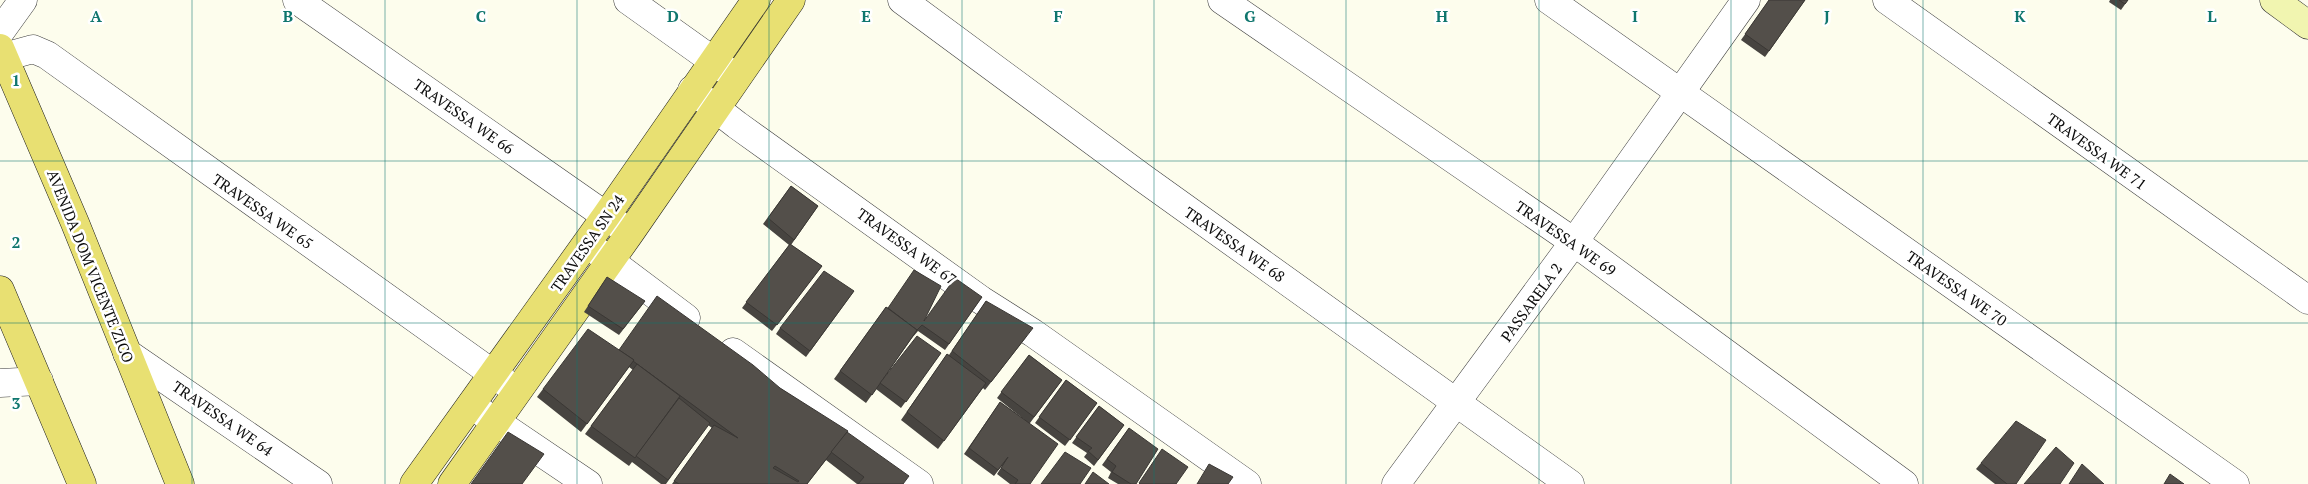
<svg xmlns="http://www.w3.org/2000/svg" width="2308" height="484" viewBox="0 0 2308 484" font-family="'PT Serif',serif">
<rect width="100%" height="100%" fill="#fdfded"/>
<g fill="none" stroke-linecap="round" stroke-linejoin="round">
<defs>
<g id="street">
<polyline points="297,0 626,230"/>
<polyline points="628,0 733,75"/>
<polyline points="902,0 1143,178 1570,484"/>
<polyline points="1222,0 1574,242 1904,484"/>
<polyline points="1549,0 2235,484"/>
<polyline points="1887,0 2308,300"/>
<polyline points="0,32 23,0"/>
<polyline points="4,57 33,49 47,55 517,391"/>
<polyline points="692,90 737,125 981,300 1033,333 1247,484"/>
<polyline points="590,246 686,318"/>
<polyline points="733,352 919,484"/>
<polyline points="127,353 318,484"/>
<polyline points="0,383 39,381"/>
<polyline points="471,405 588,484"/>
<polyline points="1396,484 1574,242 1746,0"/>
</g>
<polyline id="secondary" points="2274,0 2308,25"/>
<g id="primary">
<polyline points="0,48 75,223 180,484"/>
<polyline points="0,290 82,484"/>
<polyline points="414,484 606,216 756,0"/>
<polyline points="452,484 630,233 791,0"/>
</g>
</defs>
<use href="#street" stroke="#3f3f3f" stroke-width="29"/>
<use href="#secondary" stroke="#2e2e2e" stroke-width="29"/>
<use href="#primary" stroke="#1d1d1d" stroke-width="29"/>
<use href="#street" stroke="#fff" stroke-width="28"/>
<use href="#secondary" stroke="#f1f5b0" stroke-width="28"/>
<use href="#primary" stroke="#e8e072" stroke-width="28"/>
</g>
<g fill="#474440">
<polygon points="1769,0 1805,0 1765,57 1741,40"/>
<polygon points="2110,0 2128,0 2121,10 2109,2"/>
<polygon points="791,186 818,206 791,245 822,266 772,331 742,308 789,245 763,224"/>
<polygon points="603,283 645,301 619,335 584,312"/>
<polygon points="854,291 806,357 776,334 780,328"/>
<polygon points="982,297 945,350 918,331 912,338 880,383 941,353 901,408 876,389 866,403 834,379 886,307 925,321"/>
<polygon points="986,301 1027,336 985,390 983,388 938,449 901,420 947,354 949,355"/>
<polygon points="619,350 780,388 847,432 903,484 857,484 826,460 807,484 672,484 712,428 708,425 666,484 661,484 632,462 629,466 585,434 633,370 629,367 581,432 537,397 543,389"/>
<polygon points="1029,355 1062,380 1030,423 1030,484 1010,484 997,474 1004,463 994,476 964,454 1000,402 1026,421 997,398"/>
<polygon points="1066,380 1097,403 1065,446 1035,423"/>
<polygon points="1099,406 1124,425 1094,466 1084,457 1087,453 1072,443"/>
<polygon points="1129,428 1136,484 1118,484 1108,478 1111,472 1102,465"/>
<polygon points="1981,463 2016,484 1995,484 1976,469"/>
</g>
<g fill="#534f4a" stroke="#3a3734" fill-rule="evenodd">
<polygon points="1769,0 1805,0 1769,51 1745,34"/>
<polygon points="2119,0 2128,0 2125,4"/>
<polygon points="791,186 818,206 794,240 768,218"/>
<polygon points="790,244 822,266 777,325 746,302"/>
<polygon points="914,270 941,286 924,321 955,278 982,297 949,344 922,325 915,332 917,330 888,308"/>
<polygon points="824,271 854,291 810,351 780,328"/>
<polygon points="607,277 645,301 623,329 588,306"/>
<path d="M657,296L753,365L780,388L848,431L807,484H679L674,481L714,425L738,438L633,361L634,360L619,350ZM775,466L799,481L798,482L773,468Z"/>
<polygon points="986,301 1033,328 991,382 952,351"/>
<polygon points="886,307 917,330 872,395 840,371"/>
<polygon points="588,329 634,360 587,424 543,389"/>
<polygon points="917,336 941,353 906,402 880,383"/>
<polygon points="947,354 986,383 944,441 907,412"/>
<polygon points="1029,355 1062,380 1034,417 1001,392"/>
<polygon points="637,364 680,396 635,458 591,426"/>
<polygon points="1066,380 1097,403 1070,440 1039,417"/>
<polygon points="679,398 710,423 668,480 636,456"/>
<polygon points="1000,402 1058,444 1030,484 1015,484 1018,480 1001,468 1008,457 998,470 969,448"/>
<polygon points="1099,406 1124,425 1098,460 1088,451 1092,448 1076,437"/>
<polygon points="2016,421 2046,440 2016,484 2007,484 1981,463"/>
<polygon points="1129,428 1158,449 1136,484 1131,484 1112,472 1116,466 1107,459"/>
<polygon points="508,432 544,454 522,484 471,484"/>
<polygon points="847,432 909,476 903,484 858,484 864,477 831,452"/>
<polygon points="2056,447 2074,463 2060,484 2024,484"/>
<polygon points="1162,449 1188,467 1176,484 1140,484 1139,483"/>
<polygon points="1065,452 1091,468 1080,484 1041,484"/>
<polygon points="1209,464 1233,477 1228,484 1197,484"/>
<polygon points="2082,464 2104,484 2069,484"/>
<polygon points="1093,472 1109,484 1085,484"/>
<polygon points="2170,474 2184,484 2164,484"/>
</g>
<path fill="none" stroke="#0f766e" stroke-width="1" stroke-opacity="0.55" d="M192,0V484M385,0V484M577,0V484M769,0V484M962,0V484M1154,0V484M1346,0V484M1539,0V484M1731,0V484M1923,0V484M2116,0V484M0,161H2308M0,323H2308"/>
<g text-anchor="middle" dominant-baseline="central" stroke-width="5" stroke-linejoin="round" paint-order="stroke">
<g font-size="15" fill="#0c0c0c" stroke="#fff">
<text transform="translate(464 116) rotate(35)">TRAVESSA WE 66</text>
<text transform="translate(2097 151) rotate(36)">TRAVESSA WE 71</text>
<text transform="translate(263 211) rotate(35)">TRAVESSA WE 65</text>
<text transform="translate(1566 238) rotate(35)">TRAVESSA WE 69</text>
<text transform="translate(587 243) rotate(-55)">TRAVESSA SN 24</text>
<text transform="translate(1235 244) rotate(35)">TRAVESSA WE 68</text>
<text transform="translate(907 246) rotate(36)">TRAVESSA WE 67</text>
<text transform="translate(91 266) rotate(68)">AVENIDA DOM VICENTE ZICO</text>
<text transform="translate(1957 288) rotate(35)">TRAVESSA WE 70</text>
<text transform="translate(1531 302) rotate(-54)">PASSARELA 2</text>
<text transform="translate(223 418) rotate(35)">TRAVESSA WE 64</text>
</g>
</g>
<g font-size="16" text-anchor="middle" font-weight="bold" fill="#0f766e" stroke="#fff" stroke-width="5" stroke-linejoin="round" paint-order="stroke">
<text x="96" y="22">A</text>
<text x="288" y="22">B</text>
<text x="481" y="22">C</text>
<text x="673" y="22">D</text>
<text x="866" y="22">E</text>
<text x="1058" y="22">F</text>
<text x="1250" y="22">G</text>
<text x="1442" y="22">H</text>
<text x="1635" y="22">I</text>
<text x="1827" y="22">J</text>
<text x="2020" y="22">K</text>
<text x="2212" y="22">L</text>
<text x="16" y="86">1</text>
<text x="16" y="248">2</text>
<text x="16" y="409">3</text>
</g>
</svg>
